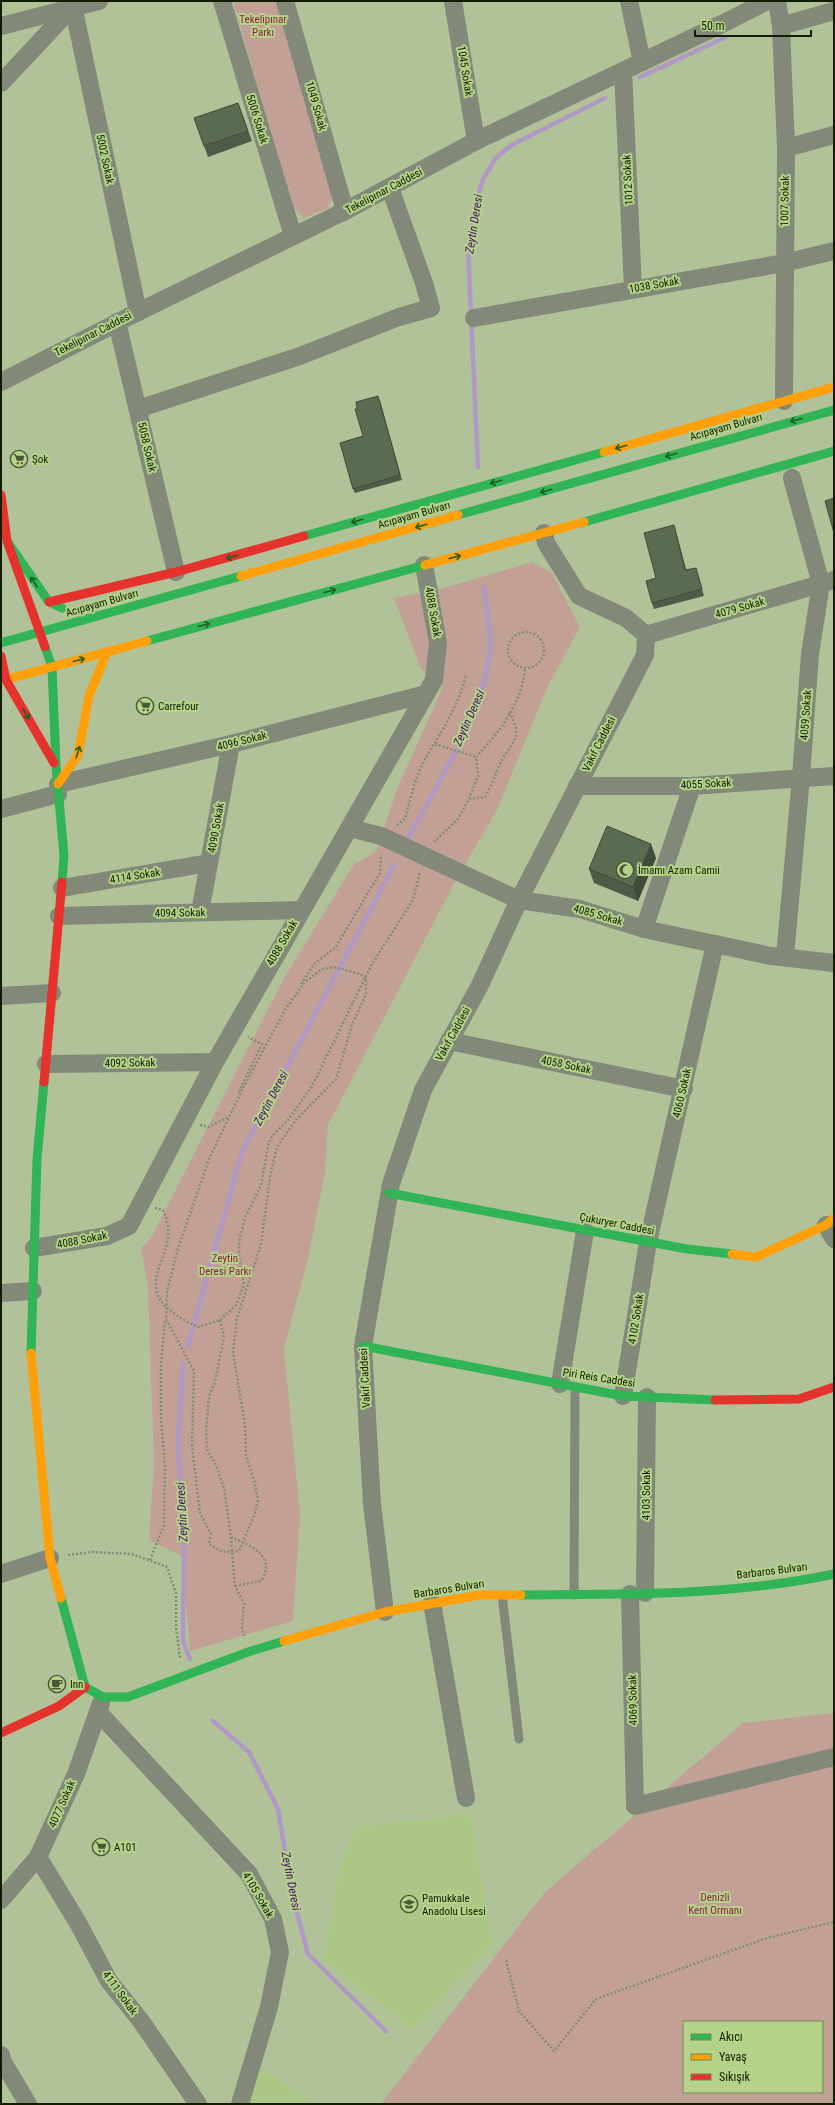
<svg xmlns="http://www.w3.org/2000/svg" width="835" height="2105" viewBox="0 0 835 2105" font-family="'Roboto Condensed',sans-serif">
<rect width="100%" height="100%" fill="#b1c299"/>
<g fill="#acc686">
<polygon points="471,1814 492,1944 412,2030 324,1960 340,1864 356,1827"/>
<polygon points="252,2061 313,2104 238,2104"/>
</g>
<g fill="#c2a096" fill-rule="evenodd">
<polygon points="233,1 279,1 332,193 332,199 327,209 304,218 292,207"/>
<polygon points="532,562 552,573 580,627 547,688 497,810 457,878 328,1125 325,1173 309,1254 284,1349 300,1515 293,1621 190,1651 182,1556 149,1540 154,1465 148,1287 141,1248 151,1238 283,980 354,864 376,852 397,789 443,687 421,669 394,598 448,587"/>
<path d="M834,1713V2104H381L545,1892L743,1723ZM684,2022H822V2092H684Z"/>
</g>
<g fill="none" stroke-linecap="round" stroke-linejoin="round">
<g stroke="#b099c4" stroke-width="4.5">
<polyline points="640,77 726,37"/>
<polyline points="478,467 468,248 477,198 483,179 496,158 510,146 605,98"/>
<path d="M408,838C437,784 490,704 490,642C490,624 486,605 484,587"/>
<polyline points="188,1346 242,1152 394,865"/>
<polyline points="183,1364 178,1445 184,1541 183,1641 190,1659"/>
<polyline points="213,1721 249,1752 278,1809 292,1894 308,1954 386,2031"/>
</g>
<g stroke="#838d76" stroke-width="2.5" stroke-dasharray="2 2" stroke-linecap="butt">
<circle cx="526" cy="650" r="18"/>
<polyline points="435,744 476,757"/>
<path d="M469,799L485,797C492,785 496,772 502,760C513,740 524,737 509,712"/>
<path d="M397,825L405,819C410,800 415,778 424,761C441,732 458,708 466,675"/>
<path d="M434,842L458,819L469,799L478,776L476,757C499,733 522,703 525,669"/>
<polygon points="334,967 360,974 366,978 366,994 352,1025 336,1079 295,1121 277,1147 271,1171 261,1244 237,1318 233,1352 245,1424 246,1456 255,1483 258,1502 254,1516 239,1551 222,1552 209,1544 211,1534 200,1513 192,1447 194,1371 166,1319 167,1292 178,1248 210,1157 243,1088 285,1010 304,983 322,969"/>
<polyline points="301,984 314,964 335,948 380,873 381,854"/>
<polyline points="239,1092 262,1044 248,1037"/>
<polyline points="200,1125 209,1127 228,1117"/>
<path d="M155,1208L163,1210C188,1260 112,1287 198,1327L220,1320L236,1305L244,1284L239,1258V1242L245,1218L261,1185L268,1146L272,1136L289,1119L312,1086L372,964L413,900L420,872"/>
<polyline points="220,1320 224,1337 215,1382 209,1397 206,1430 207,1450 216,1465 224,1488 231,1537 234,1577 235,1586 244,1604 242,1628 244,1636"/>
<path d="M231,1537C251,1546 277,1556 261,1581L235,1586"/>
<polyline points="68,1555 92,1552 132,1554 167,1567 176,1593 176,1627 180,1658"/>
<polyline points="150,1560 164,1525 165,1465 161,1419 161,1365 165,1320"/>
<polyline points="506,1960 519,2011 554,2051 596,1999 767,1938 834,1922"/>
</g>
<g stroke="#828979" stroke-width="9">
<polyline points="502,1595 519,1739"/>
<polyline points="574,1595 575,1387"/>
</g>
<g stroke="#828979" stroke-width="18">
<polyline points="72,1 138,312"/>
<polyline points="222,1 293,236"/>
<polyline points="285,1 345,211"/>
<polyline points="453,1 476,141"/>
<polyline points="629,1 642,62"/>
<polyline points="777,1 781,26 786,148 784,401"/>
<polyline points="1,26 99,1"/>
<polyline points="781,26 834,11"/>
<polyline points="623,71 633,288"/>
<polyline points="1,83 78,1"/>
<polyline points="786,148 834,135"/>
<polyline points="474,318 784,263 834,251"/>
<polyline points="117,322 176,572"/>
<polyline points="1,382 138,312 345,211 476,141 728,21 767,1"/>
<polyline points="138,409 300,356 399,317 431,308 424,283 390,188"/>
<polyline points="646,635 834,580"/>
<polyline points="58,784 231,744 426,694"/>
<polyline points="577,786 692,786 834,776"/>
<polyline points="1,809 58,794"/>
<polyline points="350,828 381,836 519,900 580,909 644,929 771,956 834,963"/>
<polyline points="62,888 209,863"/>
<polyline points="200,912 231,744"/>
<polyline points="59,916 301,910"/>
<polyline points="644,929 692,786"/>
<polyline points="785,957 801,777 810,654 821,584 792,478"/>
<polyline points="1,996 52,993"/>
<polyline points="449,1041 684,1089"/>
<polyline points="46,1064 215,1062"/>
<polyline points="826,1225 834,1239"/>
<polyline points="34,1248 107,1236 129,1226 215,1062 434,680 438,643 424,565"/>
<polyline points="1,1293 33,1291"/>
<polyline points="560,1384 585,1231"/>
<polyline points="623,1396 648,1242 715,944"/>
<polyline points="1,1574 50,1558"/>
<polyline points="645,1593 647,1397"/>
<polyline points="630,1594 635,1806 834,1757"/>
<polyline points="432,1603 466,1798"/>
<polyline points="385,1612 372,1504 363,1346 391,1184 423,1090 480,985 519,900 645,655 646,635 626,618 579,596 546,543 544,533"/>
<polyline points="98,1712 249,1874 273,1919 280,1952 269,2007 240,2104"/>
<polyline points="38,1857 78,1923 109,1981 141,2021 198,2104"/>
<polyline points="1,1900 38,1857 76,1774 101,1703"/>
<polyline points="1,2055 3,2062 28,2104"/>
</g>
<g stroke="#30b455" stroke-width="9">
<polyline points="458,515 834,410"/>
<polyline points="584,522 834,451"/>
<polyline points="304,536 604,452"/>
<polyline points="7,541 49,602 62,608"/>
<polyline points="147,641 425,565"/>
<polyline points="1,643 241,576"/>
<polyline points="45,647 52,667 56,765 64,856 62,882"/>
<polyline points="389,1193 687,1249 732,1254"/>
<polyline points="363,1346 623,1396 715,1400"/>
<polyline points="31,1353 37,1159 44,1082"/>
<path d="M521,1595C626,1594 731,1596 834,1574"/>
<polyline points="61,1598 85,1687 103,1697 128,1697 248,1652 284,1641"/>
</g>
<g stroke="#ff9f0a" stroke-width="9">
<polyline points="604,452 834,387"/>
<polyline points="425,565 584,522"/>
<polyline points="241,576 458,515"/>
<polyline points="1,681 147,641"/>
<polyline points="58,784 78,755 89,696 107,652"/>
<polyline points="732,1254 756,1257 826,1225 834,1218"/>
<polyline points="31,1353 50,1558 61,1598"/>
<polyline points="284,1641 385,1612 480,1595 521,1595"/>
</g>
<g stroke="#e5322d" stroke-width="9">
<polyline points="1,495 7,541 45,647"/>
<polyline points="49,602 176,572 304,536"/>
<polyline points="1,656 6,680 54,763"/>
<polyline points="44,1082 62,882"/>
<polyline points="715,1400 799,1399 834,1387"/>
<polyline points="1,1733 59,1706 85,1687"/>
</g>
</g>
<g fill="#4e5c47">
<polygon points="238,103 252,141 208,157 194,118"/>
<polygon points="380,400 402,480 355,493 353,489"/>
<polygon points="674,525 676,532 686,570 698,574 704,596 654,609 652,603 656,578"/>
<polygon points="656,858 638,901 594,883 589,869"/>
</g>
<g fill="#404b39">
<polygon points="674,525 676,532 688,577 685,570"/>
<polygon points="651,844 656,858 638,901 633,887"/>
</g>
<g fill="#5b6b52" stroke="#404b39">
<polygon points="238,103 248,131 204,146 194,118"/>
<polygon points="378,396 400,475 353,489 340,443 363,436 355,409 357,409 356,402"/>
<polygon points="834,498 834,533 825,501"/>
<polygon points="674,525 685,570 696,568 702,589 652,603 646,581 656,578 644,533"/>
<polygon points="607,826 651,844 633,887 589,869"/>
</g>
<defs><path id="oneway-shaft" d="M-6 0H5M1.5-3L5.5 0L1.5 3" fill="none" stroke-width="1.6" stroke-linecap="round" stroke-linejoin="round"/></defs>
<g stroke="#206026">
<use href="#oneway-shaft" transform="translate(796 420) rotate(165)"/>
<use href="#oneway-shaft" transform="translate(621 447) rotate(164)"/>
<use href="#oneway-shaft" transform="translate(671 455) rotate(164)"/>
<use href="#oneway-shaft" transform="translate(496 482) rotate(164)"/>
<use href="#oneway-shaft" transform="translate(546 491) rotate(164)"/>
<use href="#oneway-shaft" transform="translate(357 521) rotate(164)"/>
<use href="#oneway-shaft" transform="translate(421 526) rotate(164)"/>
<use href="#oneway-shaft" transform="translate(232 557) rotate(164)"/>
<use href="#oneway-shaft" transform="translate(455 557) rotate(-15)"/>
<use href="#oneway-shaft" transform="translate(34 582) rotate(-123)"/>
<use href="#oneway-shaft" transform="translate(330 591) rotate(-15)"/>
<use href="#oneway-shaft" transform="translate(204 625) rotate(-15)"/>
<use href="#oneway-shaft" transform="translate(79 660) rotate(-15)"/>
<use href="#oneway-shaft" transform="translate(26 714) rotate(60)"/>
<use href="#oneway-shaft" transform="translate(78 752) rotate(-73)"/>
</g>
<defs>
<symbol id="supermarket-ring" viewBox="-11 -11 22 22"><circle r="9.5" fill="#b4d388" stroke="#4a5636" stroke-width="1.5"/><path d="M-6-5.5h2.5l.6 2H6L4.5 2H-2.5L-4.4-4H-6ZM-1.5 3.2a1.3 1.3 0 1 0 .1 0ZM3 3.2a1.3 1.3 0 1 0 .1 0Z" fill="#4a5636"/></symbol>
<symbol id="mosque-ring" viewBox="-11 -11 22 22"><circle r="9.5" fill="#b4d388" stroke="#4a5636" stroke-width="1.5"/><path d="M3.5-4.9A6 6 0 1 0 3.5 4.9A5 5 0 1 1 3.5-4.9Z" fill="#4a5636"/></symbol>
<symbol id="cafe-ring" viewBox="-11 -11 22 22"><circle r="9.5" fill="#b4d388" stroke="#4a5636" stroke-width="1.5"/><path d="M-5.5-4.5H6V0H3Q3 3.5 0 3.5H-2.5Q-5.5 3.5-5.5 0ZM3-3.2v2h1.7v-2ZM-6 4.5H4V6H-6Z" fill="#4a5636"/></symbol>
<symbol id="school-ring" viewBox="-11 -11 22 22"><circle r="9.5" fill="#b4d388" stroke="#4a5636" stroke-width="1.5"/><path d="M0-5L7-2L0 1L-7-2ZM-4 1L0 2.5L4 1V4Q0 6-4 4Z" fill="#4a5636"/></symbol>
</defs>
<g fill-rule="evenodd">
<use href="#supermarket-ring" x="9" y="449" width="20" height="20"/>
<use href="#supermarket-ring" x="135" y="696" width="20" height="20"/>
<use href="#mosque-ring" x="615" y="860" width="20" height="20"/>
<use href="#cafe-ring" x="47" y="1674" width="20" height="20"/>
<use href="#supermarket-ring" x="91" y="1837" width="20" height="20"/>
<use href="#school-ring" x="399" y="1894" width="20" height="20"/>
</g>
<g text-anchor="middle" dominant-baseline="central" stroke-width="4" stroke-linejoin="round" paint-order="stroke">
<g font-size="11" fill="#921f45" stroke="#b4d388">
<text x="263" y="19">Tekelipınar<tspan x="263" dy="13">Parkı</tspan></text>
<text x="225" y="1258">Zeytin<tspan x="225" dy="13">Deresi Parkı</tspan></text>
<text x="715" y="1897">Denizli<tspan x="715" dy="13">Kent Ormanı</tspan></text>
</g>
<g font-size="11" fill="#121c00" stroke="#b4d388">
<text transform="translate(465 71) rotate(81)">1045 Sokak</text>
<text transform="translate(316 106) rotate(74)">1049 Sokak</text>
<text transform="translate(257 119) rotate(73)">5006 Sokak</text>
<text transform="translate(105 159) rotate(78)">5002 Sokak</text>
<text transform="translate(628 180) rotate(-93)">1012 Sokak</text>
<text transform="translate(384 191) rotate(-28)">Tekelipınar Caddesi</text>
<text transform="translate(785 201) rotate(-89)">1007 Sokak</text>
<text transform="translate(654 285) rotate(-10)">1038 Sokak</text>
<text transform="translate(93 334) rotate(-27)">Tekelipınar Caddesi</text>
<text transform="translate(726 427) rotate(-16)">Acıpayam Bulvarı</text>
<text transform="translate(147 447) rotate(77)">5058 Sokak</text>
<text transform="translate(414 515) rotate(-16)">Acıpayam Bulvarı</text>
<text transform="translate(102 603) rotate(-16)">Acıpayam Bulvarı</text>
<text transform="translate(740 608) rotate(-16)">4079 Sokak</text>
<text transform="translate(433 612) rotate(80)">4088 Sokak</text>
<text transform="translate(806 715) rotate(-86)">4059 Sokak</text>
<text transform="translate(242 741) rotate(-14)">4096 Sokak</text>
<text transform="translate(599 744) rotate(-63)">Vakıf Caddesi</text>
<text transform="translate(706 784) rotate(-3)">4055 Sokak</text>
<text transform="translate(216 828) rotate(-80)">4090 Sokak</text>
<text transform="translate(135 876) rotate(-9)">4114 Sokak</text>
<text transform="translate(180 913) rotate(-1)">4094 Sokak</text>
<text transform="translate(598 915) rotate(16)">4085 Sokak</text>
<text transform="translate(282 943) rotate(-60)">4088 Sokak</text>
<text transform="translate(453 1034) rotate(-61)">Vakıf Caddesi</text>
<text transform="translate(130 1063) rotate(-1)">4092 Sokak</text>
<text transform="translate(566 1065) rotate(12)">4058 Sokak</text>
<text transform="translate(682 1093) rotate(-77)">4060 Sokak</text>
<text transform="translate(617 1224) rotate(11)">Çukuryer Caddesi</text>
<text transform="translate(82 1240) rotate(-11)">4088 Sokak</text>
<text transform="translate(636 1319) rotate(-81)">4102 Sokak</text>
<text transform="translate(365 1378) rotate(-93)">Vakıf Caddesi</text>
<text transform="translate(599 1378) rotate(9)">Piri Reis Caddesi</text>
<text transform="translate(646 1495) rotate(-90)">4103 Sokak</text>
<text transform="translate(772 1571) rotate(-7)">Barbaros Bulvarı</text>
<text transform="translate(449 1589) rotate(-9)">Barbaros Bulvarı</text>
<text transform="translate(633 1700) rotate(-91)">4069 Sokak</text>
<text transform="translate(62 1804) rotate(-66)">4077 Sokak</text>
<text transform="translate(258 1895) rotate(60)">4105 Sokak</text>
<text transform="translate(120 1993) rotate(54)">4111 Sokak</text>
</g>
<g font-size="11" fill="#121c00" stroke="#b4d388" text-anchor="start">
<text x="32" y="459">Şok</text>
<text x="158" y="706">Carrefour</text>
<text x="638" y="870">İmamı Azam Camii</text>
<text x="70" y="1684">Inn</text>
<text x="114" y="1847">A101</text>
<text x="422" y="1898">Pamukkale<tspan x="422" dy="13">Anadolu Lisesi</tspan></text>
</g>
<g font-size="12" font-style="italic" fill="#470c6d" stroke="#b4d388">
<text transform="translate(474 224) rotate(-81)">Zeytin Deresi</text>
<text transform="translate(469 718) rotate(-66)">Zeytin Deresi</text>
<text transform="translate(271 1098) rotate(-62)">Zeytin Deresi</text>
<text transform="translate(182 1512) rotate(-93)">Zeytin Deresi</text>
<text transform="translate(291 1881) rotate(79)">Zeytin Deresi</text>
</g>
</g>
<rect width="835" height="2105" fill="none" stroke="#121c00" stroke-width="4"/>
<rect x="683" y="2021" width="140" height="72" fill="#b4d388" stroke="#738a52"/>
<rect x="691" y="2034" width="20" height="6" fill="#30b455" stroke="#738a52"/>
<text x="719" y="2041" font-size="12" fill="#121c00">Akıcı</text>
<rect x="691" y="2054" width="20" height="6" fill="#ff9f0a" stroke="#738a52"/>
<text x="719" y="2061" font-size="12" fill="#121c00">Yavaş</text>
<rect x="691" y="2074" width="20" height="6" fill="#e5322d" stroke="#738a52"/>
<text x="719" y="2081" font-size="12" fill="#121c00">Sıkışık</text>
<path d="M695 30v6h116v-6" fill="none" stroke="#121c00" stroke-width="2"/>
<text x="701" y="30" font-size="12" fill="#121c00" stroke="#b4d388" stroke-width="3" paint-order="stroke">50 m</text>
</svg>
